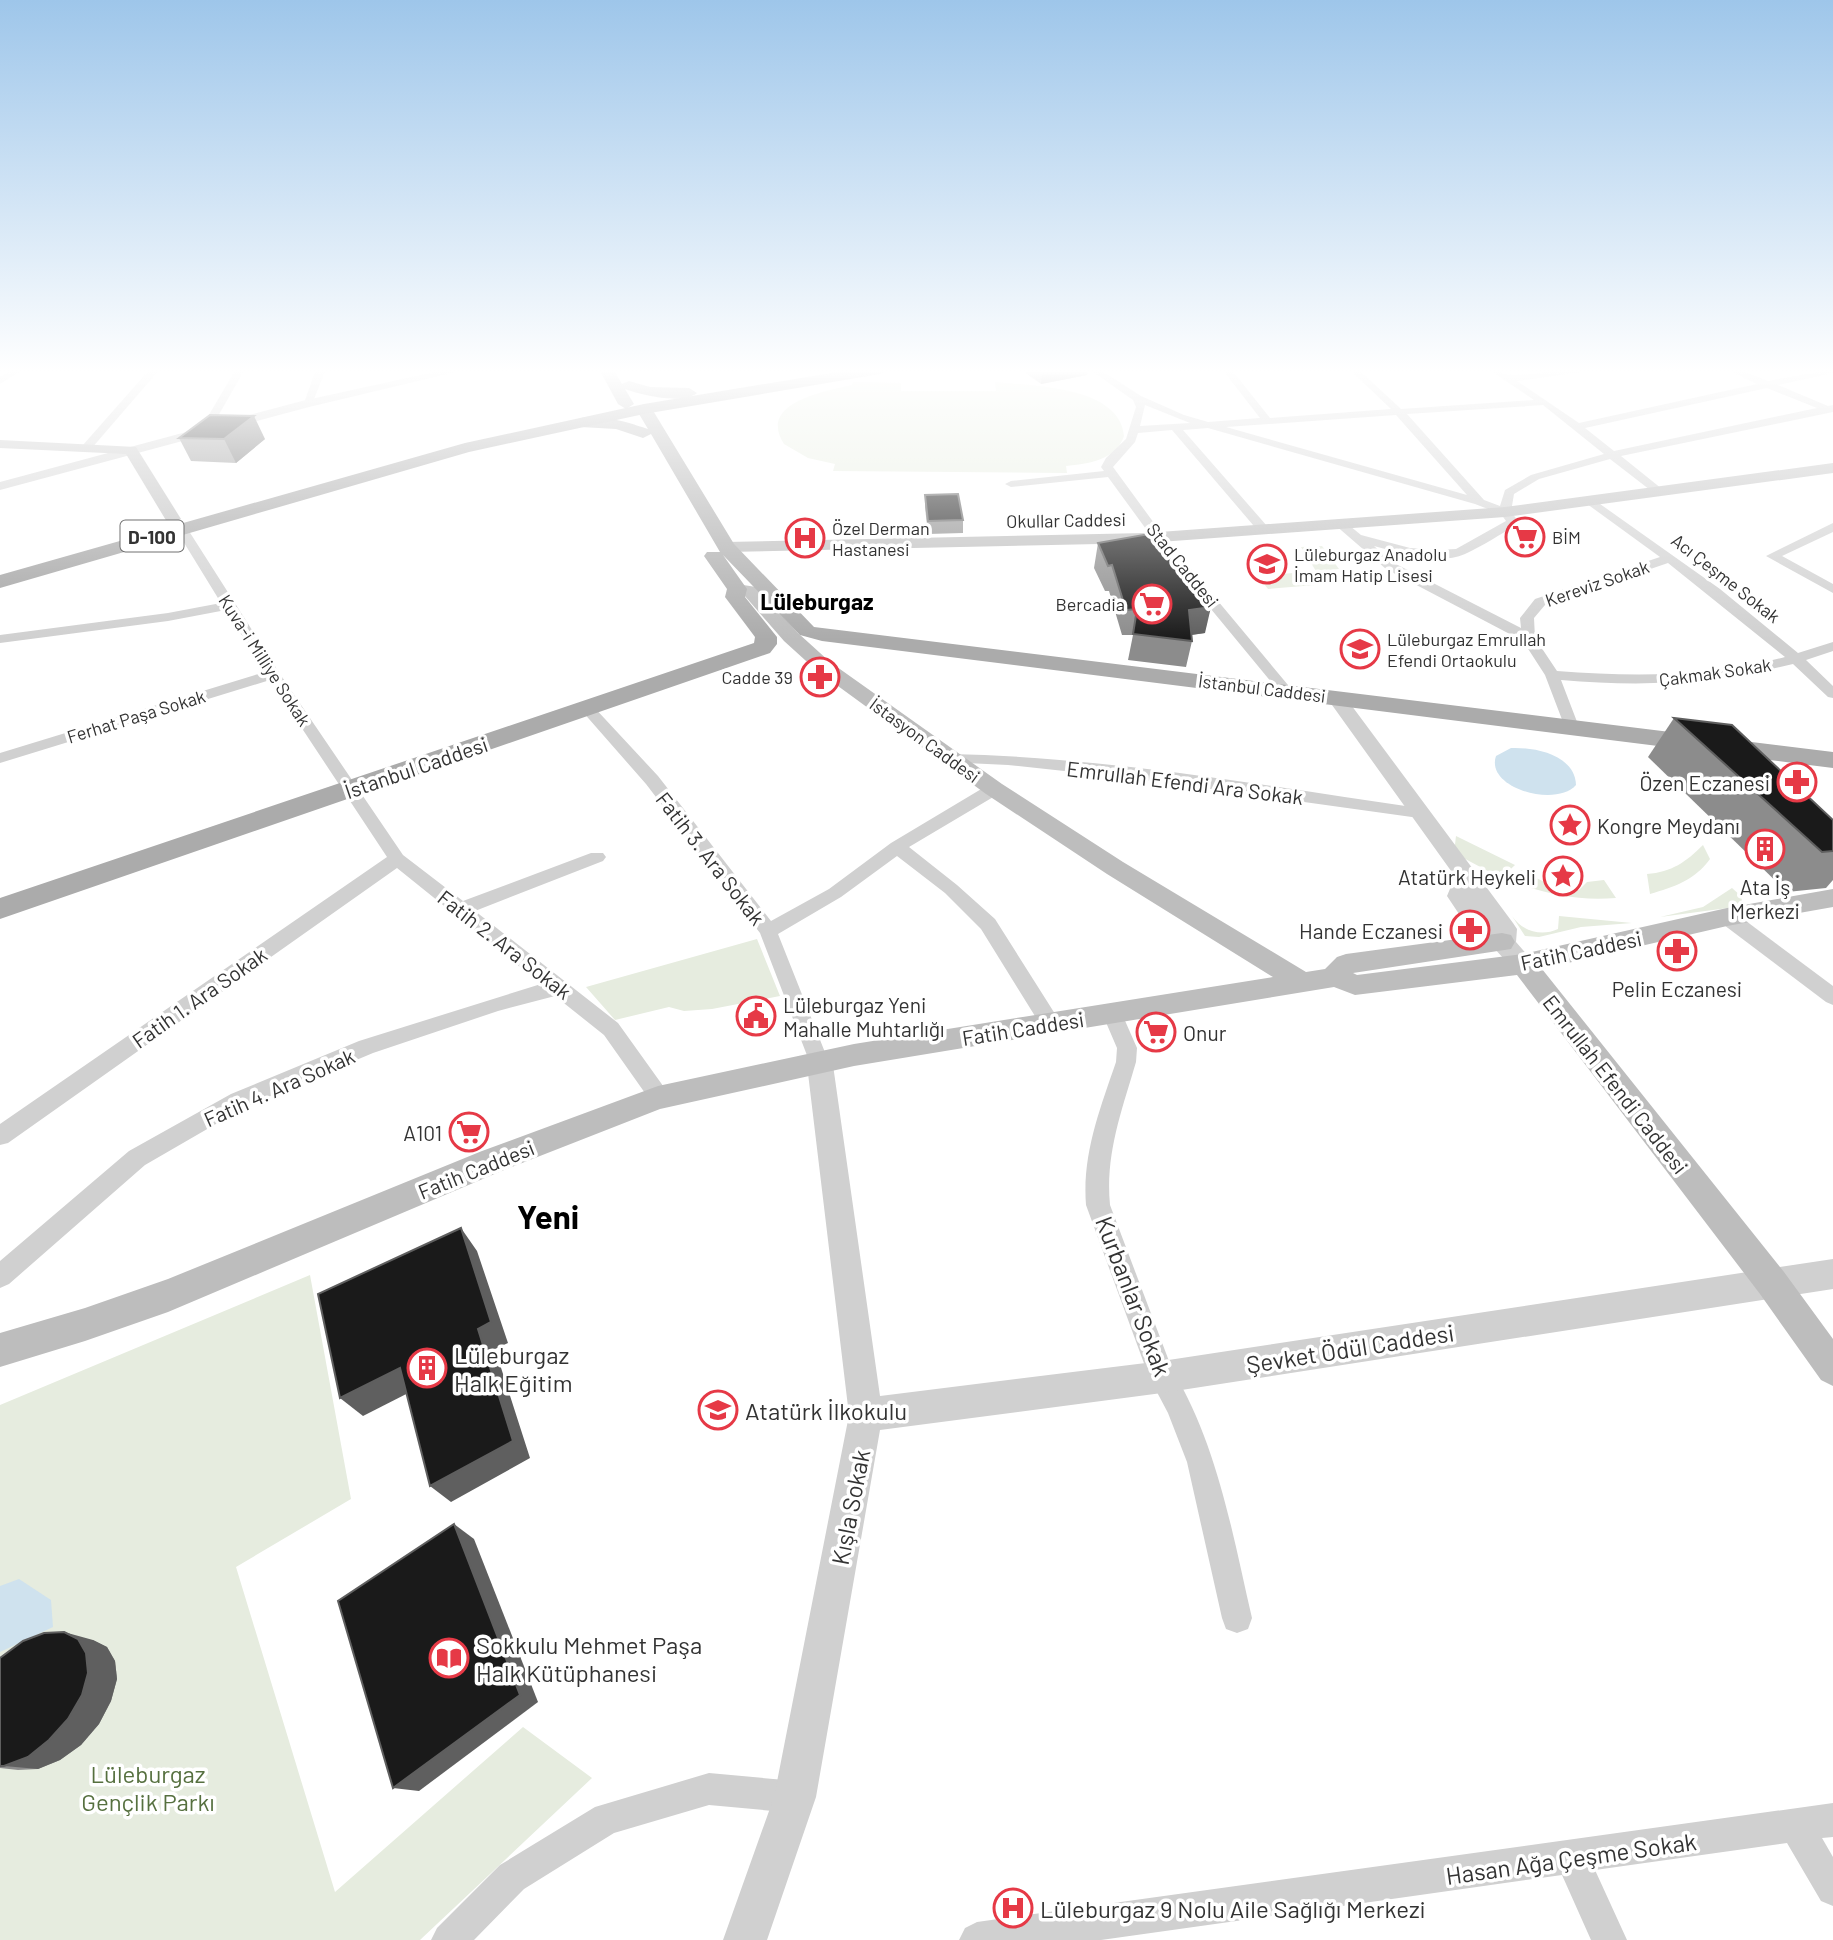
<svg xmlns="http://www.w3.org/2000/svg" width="1833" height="1940" viewBox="0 0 1833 1940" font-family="Barlow,sans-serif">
<rect width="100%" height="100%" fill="#fff"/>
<g fill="#e6ecdf">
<path d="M853,382L901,383V391H996L995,382C1032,386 1120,386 1124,436C1116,460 1088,464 1066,466L1067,473L833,471L835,464L808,458L784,444C757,402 827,391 852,385Z"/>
<polygon points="1322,546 1339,569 1316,571 1301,547"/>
<polygon points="1316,571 1327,584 1268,589 1258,576"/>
<polygon points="1456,836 1515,865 1501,878 1454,853"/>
<path d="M1703,845L1710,859C1695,880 1674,887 1650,894L1647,874C1672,872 1686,862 1703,845Z"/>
<path d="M1521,870C1541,879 1556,892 1579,890L1587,882L1604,880L1616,898C1576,901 1549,894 1511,882Z"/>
<polygon points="1732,888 1741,896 1743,906 1660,917 1703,907"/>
<path d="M1512,916C1522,931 1541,937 1558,929L1559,916L1632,923L1581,927L1539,937L1525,936Z"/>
<polygon points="757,939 780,996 712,1009 684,1011 669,1007 615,1020 586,987"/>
<polygon points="310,1275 351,1499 236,1567 335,1892 523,1727 592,1778 420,1940 0,1940 0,1405"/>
</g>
<g fill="#cfe2ee">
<path d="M1511,748C1535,747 1575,755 1576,785C1556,808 1485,788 1496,756Z"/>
<polygon points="19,1579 51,1600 53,1627 0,1652 0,1586"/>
</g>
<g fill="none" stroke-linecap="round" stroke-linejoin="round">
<g fill="#d0d0d0" fill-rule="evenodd">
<polygon points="13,369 24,369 0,384 0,377"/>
<polygon points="150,369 160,369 91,449 83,449 83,445"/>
<polygon points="236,369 245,369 210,430 201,432 200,430"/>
<polygon points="316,369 326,369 312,404 303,406"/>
<path d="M1089,369H1099L1141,396L1184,415L1208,422L1260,418L1222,369H1231L1270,418L1391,409L1349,369H1358L1401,409L1534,400L1488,369C1498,369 1505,376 1514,375C1538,374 1562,369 1586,369L1582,372L1517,381L1579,423L1757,384L1726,369H1737L1768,381L1833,369V373L1778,385L1828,406L1833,405V412L1621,456L1662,489V493H1654L1610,459L1539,479L1514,494L1511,512L1519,522L1517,525C1500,534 1483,546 1465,554C1438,566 1401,553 1374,546L1394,563L1521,628L1520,618L1535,599L1660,557L1583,501L1593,499L1720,589L1798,653L1833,642V651L1806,660L1833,686V698L1828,697L1793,664C1713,684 1643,687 1561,680L1579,727L1571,732L1566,730L1545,675L1523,641L1386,569L1334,524L1344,521L1361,535L1410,548L1437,550L1456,549L1506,521L1501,514L1475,504L1208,428L1183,430L1267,526L1269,529L1263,533L1259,532L1172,430L1138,433L1135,442L1113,467L1162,534L1293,691L1286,695L1281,694L1154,540L1108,477L1011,487L1005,484L1011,481L1104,471L1101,467L1106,458L1126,439L1136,407L1133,400ZM1767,388L1817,408L1614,451L1585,428ZM1145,405L1190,423L1140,426ZM1543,405L1604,454L1531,475L1505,490L1500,506L1484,500L1407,414ZM1396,415L1467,495L1226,427ZM1668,563L1785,657C1707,677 1637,677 1557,671L1535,638L1534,618L1545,605Z"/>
<polygon points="1833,523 1833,532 1782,556 1833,584 1833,593 1766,556"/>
<polygon points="181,524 187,528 280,674 403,855 463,901 591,853 603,853 606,857 603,861 475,911 618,1023 671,1097 668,1103 660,1106 652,1103 604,1035 555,996 498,1011 373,1053 247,1106 145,1165 9,1284 0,1288 0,1261 129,1151 231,1094 359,1041 541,984 397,868 8,1143 0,1145 0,1124 387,857 270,680 0,763 0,753 265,672 226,610 168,621 0,643 0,635 168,613 221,603 175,528"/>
<polygon points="587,704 592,705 658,776 771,921 829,889 891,843 988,785 1000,785 1002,789 1000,793 909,847 957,885 995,919 1057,1017 1060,1023 1057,1029 1050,1031 1043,1029 981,929 945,893 897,856 841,897 778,934 830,1065 827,1071 820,1073 813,1071 760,933 646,784 582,711 580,708 582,705"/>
<path d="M951,754C1108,757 1264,786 1419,808L1427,813L1419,818L1138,779L1008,765L945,762L943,759L945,756Z"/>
<polygon points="1727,910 1734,912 1833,986 1833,1005 1826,1002 1720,922 1718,917 1720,912"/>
<path d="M1112,1005L1119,1007L1137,1048L1136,1062C1122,1110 1105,1154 1110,1205L1172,1369C1218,1446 1232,1532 1252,1618L1248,1629L1237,1633L1226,1629L1222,1618L1187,1462L1168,1413L1149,1377L1086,1205C1082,1154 1100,1109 1116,1062L1117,1048L1102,1013L1105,1007Z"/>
<polygon points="709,1773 795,1781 807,1785 811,1797 807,1809 795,1813 709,1805 614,1833 524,1889 474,1940 431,1940 437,1928 500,1865 595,1807"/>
<polygon points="1833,1803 1833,1837 1822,1838 1833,1857 1833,1906 1821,1901 1787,1843 1595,1870 1627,1940 1591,1940 1562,1875 1101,1940 959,1940 965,1928 977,1922"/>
</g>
<g fill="#d0d0d0" fill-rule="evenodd">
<polygon points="448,369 468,369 309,407 0,490 0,482 302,401"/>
<polygon points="1336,692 1343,694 1513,923 1517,929 1516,942 1535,964 1532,970 1523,973 1514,970 1494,948 1477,941 1447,896 1452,884 1459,882 1327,698"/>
<polygon points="820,1054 829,1057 833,1065 880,1396 1162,1361 1833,1259 1833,1289 1162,1393 880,1430 816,1797 767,1940 723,1940 774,1797 849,1415 807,1065 811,1057"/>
</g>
<g fill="#bdbdbd" fill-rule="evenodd">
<polygon points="0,440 136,447 181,519 173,524 167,522 126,454 0,448"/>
<polygon points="1833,463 1833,473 1505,517 1146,543 726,552 718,547 726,542 1146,533 1505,507"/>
<polygon points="737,584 756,587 798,633 830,662 1002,784 1123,862 1306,972 1325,969 1337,957 1346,954 1502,933 1511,935 1515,942 1511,949 1353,973 1357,975 1523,954 1727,908 1833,889 1833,907 1727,926 1542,969 1784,1272 1833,1339 1833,1386 1821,1380 1760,1294 1517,975 1355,995 1334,987 854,1066 660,1109 504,1170 168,1312 85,1341 0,1367 0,1333 85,1308 168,1279 482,1151 658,1086 854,1044 1273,977 1107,874 986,794 816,670 784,641 744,595 731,593 728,589"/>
</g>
<g fill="#ababab" fill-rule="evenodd">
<path d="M599,369H613L622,384L629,381L650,387L689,388L697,393C683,405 641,395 625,389L634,404L626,409L618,404Z"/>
<path d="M644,404L652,409L734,544L814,627L1833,752V768L822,641L800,635L723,555L747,589L745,597L777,637V644L770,653L0,919V898L754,643L755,637L725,597L727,589L704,556L707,552H720L651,434L643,438L616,429L581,427L573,422C587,409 631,423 648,429L636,409Z"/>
</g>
<polygon fill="#a2a2a2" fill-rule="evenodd" points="855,369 888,369 880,374 644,414 469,452 0,588 0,575 465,443 644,404"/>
</g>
<g fill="#8c8c8c">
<polygon points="1020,369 1088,369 1087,375 1041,384"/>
<polygon points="179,438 265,439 236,463 191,461"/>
<polygon points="925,495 963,520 963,533 928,534 925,507"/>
<polygon points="1098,543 1205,633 1192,635 1192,641 1186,667 1128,660 1133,635 1122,635 1109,591 1105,591 1094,568"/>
<polygon points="1674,718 1833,820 1833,880 1826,888 1787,892 1648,757"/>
<polygon points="93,1640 107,1647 115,1661 117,1679 111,1701 99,1724 81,1745 60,1760 38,1769 18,1770 0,1768 0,1658"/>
</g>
<g fill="#5f5f5f">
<polygon points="1042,369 1088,369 1087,375 1041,384"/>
<polygon points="254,416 265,439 236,463 224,439"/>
<polygon points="1211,607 1205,633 1183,636 1189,610"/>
<polygon points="461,1228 477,1251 508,1343 495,1349 530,1458 451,1502 430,1486 478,1329"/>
<polygon points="400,1368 420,1387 363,1416 340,1398"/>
<polygon points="454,1524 474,1539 538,1702 419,1791 393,1788"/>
<polygon points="64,1632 93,1640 107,1647 115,1661 117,1679 111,1701 99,1724 81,1745 60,1760 38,1769 4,1766"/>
</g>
<g fill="#1a1a1a" stroke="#5f5f5f" stroke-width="2">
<polygon points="210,415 254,416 224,439 179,438"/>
<polygon points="958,494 963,520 928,521 925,495"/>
<polygon points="1149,534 1211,607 1189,610 1192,641 1133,634 1137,609 1126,610 1112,565 1108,566 1098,543"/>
<polygon points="1674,718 1732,725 1833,820 1833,851 1822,852"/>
<polygon points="461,1228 491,1322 478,1329 513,1441 430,1486 400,1368 340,1398 318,1294"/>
<polygon points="454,1524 520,1695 393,1788 338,1601"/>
<polygon points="64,1632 78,1639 86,1653 88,1673 82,1695 68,1719 49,1740 28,1757 4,1766 0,1766 0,1658 23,1641 44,1633"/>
</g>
<linearGradient id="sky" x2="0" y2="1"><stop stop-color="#9ec6ea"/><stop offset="0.58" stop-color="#fff"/><stop offset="1" stop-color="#fff" stop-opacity="0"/></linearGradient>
<rect width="1833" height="640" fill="url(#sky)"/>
<defs>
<symbol id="supermarket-ring" viewBox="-11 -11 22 22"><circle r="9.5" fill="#fff" stroke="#e63946" stroke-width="1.5"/><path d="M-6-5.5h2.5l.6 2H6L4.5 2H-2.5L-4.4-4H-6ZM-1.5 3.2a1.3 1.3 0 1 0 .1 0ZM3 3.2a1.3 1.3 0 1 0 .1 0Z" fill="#e63946"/></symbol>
<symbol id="hospital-ring" viewBox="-11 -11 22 22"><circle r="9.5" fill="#fff" stroke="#e63946" stroke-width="1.5"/><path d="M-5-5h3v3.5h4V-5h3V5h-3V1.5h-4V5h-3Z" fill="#e63946"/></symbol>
<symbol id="school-ring" viewBox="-11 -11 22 22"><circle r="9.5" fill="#fff" stroke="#e63946" stroke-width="1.5"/><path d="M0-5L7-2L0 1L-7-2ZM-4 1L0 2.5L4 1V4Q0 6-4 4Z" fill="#e63946"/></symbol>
<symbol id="pharmacy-ring" viewBox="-11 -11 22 22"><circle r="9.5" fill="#fff" stroke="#e63946" stroke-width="1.5"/><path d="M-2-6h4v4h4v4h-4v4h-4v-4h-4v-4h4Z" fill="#e63946"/></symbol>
<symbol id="sight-ring" viewBox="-11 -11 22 22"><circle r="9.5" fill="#fff" stroke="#e63946" stroke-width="1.5"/><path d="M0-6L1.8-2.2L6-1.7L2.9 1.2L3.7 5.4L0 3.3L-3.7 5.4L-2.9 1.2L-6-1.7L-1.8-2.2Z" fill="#e63946"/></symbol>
<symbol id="building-ring" viewBox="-11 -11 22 22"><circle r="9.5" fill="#fff" stroke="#e63946" stroke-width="1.5"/><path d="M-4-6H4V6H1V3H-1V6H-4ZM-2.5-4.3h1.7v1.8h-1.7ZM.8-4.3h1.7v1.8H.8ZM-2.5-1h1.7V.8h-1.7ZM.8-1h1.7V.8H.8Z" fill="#e63946"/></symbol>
<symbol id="civic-ring" viewBox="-11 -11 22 22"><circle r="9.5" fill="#fff" stroke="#e63946" stroke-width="1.5"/><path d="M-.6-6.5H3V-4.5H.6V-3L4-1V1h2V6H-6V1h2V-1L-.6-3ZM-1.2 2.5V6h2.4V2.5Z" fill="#e63946"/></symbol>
<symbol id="library-ring" viewBox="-11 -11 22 22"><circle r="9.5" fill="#fff" stroke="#e63946" stroke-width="1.5"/><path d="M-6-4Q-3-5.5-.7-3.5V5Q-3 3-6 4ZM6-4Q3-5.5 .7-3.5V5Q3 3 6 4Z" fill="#e63946"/></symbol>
</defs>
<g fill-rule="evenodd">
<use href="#supermarket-ring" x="1503" y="515" width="44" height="44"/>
<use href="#hospital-ring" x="783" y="516" width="44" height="44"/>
<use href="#school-ring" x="1245" y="542" width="44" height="44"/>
<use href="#supermarket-ring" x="1130" y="582" width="44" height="44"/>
<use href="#school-ring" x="1338" y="627" width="44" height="44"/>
<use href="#pharmacy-ring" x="798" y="655" width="44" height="44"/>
<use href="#pharmacy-ring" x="1775" y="760" width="44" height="44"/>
<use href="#sight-ring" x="1548" y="803" width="44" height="44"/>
<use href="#building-ring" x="1743" y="827" width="44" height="44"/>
<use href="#sight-ring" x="1541" y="854" width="44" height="44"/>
<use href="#pharmacy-ring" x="1448" y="908" width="44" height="44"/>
<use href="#pharmacy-ring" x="1655" y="929" width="44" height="44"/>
<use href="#civic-ring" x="734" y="994" width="44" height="44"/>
<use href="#supermarket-ring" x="1134" y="1010" width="44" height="44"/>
<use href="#supermarket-ring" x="447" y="1110" width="44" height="44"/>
<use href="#building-ring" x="405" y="1346" width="44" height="44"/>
<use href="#school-ring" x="696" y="1388" width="44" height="44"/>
<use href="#library-ring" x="427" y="1636" width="44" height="44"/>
<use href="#hospital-ring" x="991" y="1886" width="44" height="44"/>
</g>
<g text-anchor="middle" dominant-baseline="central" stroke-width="7" stroke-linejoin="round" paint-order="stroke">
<g font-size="18" fill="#333" stroke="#fff">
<text transform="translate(1066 520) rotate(-1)">Okullar Caddesi</text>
<text transform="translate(1183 565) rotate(51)">Stad Caddesi</text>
<text transform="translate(1726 578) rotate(38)">Acı Çeşme Sokak</text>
<text transform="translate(1597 583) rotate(-19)">Kereviz Sokak</text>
<text transform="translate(265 660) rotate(57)">Kuva-i Milliye Sokak</text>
<text transform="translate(1715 672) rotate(-8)">Çakmak Sokak</text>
<text transform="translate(1262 688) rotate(7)">İstanbul Caddesi</text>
<text transform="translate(136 716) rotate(-17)">Ferhat Paşa Sokak</text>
<text transform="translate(925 740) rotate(36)">İstasyon Caddesi</text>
</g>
<g font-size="18" fill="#333" stroke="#fff" text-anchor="start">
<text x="832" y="528">Özel Derman<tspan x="832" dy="21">Hastanesi</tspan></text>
<text x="1552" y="537">BİM</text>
<text x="1294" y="554">Lüleburgaz Anadolu<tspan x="1294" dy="21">İmam Hatip Lisesi</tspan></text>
<text x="1125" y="604" text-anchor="end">Bercadia</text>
<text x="1387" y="639">Lüleburgaz Emrullah<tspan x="1387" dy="21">Efendi Ortaokulu</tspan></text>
<text x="793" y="677" text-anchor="end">Cadde 39</text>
</g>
<rect fill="#fff" stroke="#707070" stroke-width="2" x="120.5" y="520.5" width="63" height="31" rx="5"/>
<g font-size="19" font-weight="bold" fill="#333">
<text x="152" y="536">D-100</text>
</g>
<g font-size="21" fill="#333" stroke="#fff">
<text transform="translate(416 767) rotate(-19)">İstanbul Caddesi</text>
<text transform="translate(1185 782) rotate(7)">Emrullah Efendi Ara Sokak</text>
<text transform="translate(711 858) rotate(52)">Fatih 3. Ara Sokak</text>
<text transform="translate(505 944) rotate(38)">Fatih 2. Ara Sokak</text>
<text transform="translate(1581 950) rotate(-12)">Fatih Caddesi</text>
<text transform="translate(199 997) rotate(-35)">Fatih 1. Ara Sokak</text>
<text transform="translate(1023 1028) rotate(-9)">Fatih Caddesi</text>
<text transform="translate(1616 1084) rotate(52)">Emrullah Efendi Caddesi</text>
<text transform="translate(279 1087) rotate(-24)">Fatih 4. Ara Sokak</text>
<text transform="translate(476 1169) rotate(-22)">Fatih Caddesi</text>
</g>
<g font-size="21" fill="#333" stroke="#fff" text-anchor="end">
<text x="1770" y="782">Özen Eczanesi</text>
<text x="1597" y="825" text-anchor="start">Kongre Meydanı</text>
<text x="1536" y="876">Atatürk Heykeli</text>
<text x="1765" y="886" text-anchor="middle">Ata İş<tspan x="1765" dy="24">Merkezi</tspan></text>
<text x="1443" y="930">Hande Eczanesi</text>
<text x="1677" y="988" text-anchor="middle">Pelin Eczanesi</text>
<text x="783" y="1004" text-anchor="start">Lüleburgaz Yeni<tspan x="783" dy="24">Mahalle Muhtarlığı</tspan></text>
<text x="1183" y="1032" text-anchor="start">Onur</text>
<text x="442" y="1132">A101</text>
</g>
<g font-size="23" font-weight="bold" fill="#000" stroke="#fff">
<text x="817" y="601">Lüleburgaz</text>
</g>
<g font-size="24" fill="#333" stroke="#fff">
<text transform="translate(1134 1296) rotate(69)">Kurbanlar Sokak</text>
<text transform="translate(1350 1348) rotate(-9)">Şevket Ödül Caddesi</text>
<text transform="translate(850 1507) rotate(-79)">Kışla Sokak</text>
<text transform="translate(1571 1858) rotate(-8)">Hasan Ağa Çeşme Sokak</text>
</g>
<g font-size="24" fill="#333" stroke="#fff" text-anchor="start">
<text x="454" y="1354">Lüleburgaz<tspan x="454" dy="28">Halk Eğitim</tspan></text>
<text x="745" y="1410">Atatürk İlkokulu</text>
<text x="476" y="1644">Sokkulu Mehmet Paşa<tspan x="476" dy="28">Halk Kütüphanesi</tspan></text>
<text x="1040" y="1908">Lüleburgaz 9 Nolu Aile Sağlığı Merkezi</text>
</g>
<g font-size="24" fill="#56703f" stroke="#fff">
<text x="148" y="1773">Lüleburgaz<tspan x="148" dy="28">Gençlik Parkı</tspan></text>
</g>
<g font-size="33" font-weight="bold" fill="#000" stroke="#fff">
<text x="548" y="1216">Yeni</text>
</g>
</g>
</svg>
